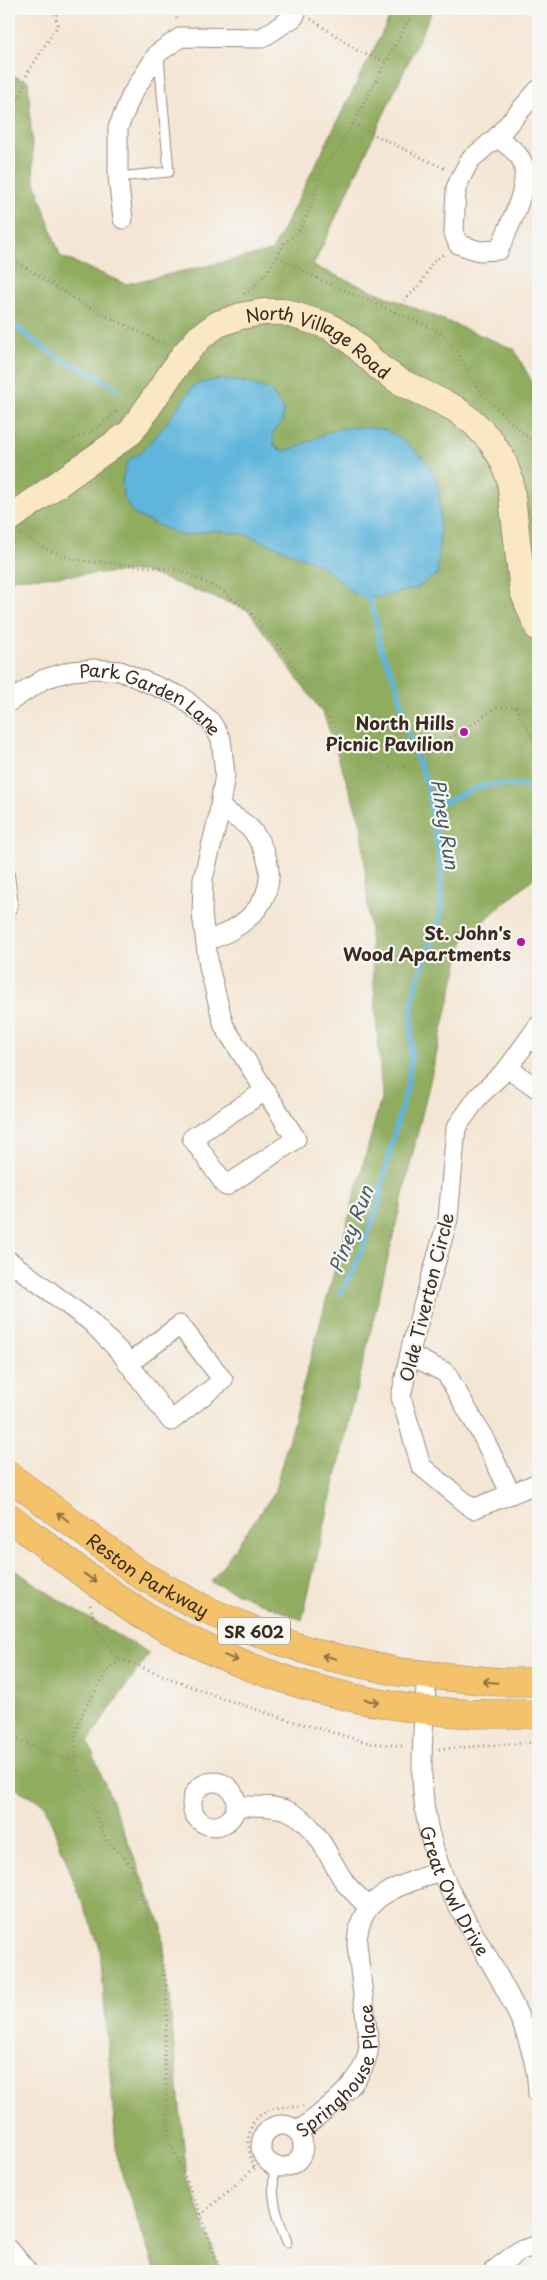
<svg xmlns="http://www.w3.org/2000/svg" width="547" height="2280" viewBox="0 0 547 2280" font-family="'Playpen Sans',sans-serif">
<rect width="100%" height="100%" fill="#f6f6f2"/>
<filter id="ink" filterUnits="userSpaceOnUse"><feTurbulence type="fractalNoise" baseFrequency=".02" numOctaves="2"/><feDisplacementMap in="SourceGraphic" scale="10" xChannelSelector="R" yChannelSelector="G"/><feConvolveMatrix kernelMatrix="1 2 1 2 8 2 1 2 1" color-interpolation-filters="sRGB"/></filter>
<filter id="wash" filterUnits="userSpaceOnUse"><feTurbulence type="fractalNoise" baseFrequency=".0096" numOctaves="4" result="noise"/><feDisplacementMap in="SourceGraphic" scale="20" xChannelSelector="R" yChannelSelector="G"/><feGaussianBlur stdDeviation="1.12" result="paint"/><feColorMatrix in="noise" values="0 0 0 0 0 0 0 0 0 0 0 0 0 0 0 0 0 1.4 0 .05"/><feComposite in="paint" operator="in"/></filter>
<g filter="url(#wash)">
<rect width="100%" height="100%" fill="#f4e6d4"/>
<g fill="#90ac5f" stroke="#666b3e">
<polygon points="394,9 433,9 313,266 514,349 538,393 538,874 464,938 302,1620 211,1582 274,1493 382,1095 362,827 324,715 248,610 143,571 9,579 11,545 9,535 9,74 28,81 34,179 60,256 126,284 272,251"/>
<polygon points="9,1566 68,1606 149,1653 88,1741 162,1927 187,2178 221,2271 155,2271 117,2159 100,1948 44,1804 9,1785"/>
</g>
<path fill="#5eb5db" stroke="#4c707c" d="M218,379L248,383L270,390L284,410L282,421L273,433L274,446L283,451C304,447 321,432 343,428C351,427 379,427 385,430C403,438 433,462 437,483C442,513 440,544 437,574L417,588L377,598L356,595L321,565L248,535L214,530L183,536L135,515L123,497L122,479L128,460L141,452L158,434L194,385Z"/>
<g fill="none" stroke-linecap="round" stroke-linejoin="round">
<g stroke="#5eb5db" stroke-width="5">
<polyline points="9,322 57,357 96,375 117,389"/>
<polyline points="429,797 445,802 480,786 499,784 525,786 538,794"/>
<polyline points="340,1293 354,1270 376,1212 392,1142 408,1083 411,1057 412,998 440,917 442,890 441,868 427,783 411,745 397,685 380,647 377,625 371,604 364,592"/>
</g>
</g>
</g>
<g filter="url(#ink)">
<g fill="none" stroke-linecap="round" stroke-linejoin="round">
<defs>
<g id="lane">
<polyline points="118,177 169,172 159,58"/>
<polyline points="9,871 13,902 9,917"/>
<path d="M275,2166C270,2196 276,2214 287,2242"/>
</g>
<g id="street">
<path d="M497,137C504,143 512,148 518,155C537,176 508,227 499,250L479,251L458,244L454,233L456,188L462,175L470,160L497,137L538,90"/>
<polyline points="123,219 118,177 118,128 132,94 158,53 181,37 262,38 294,17 298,9"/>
<path id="s1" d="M9,702L44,679L71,671L94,669L120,671L182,697L211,722L221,739L225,774L218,819L203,879L202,914L209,967L224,1026L296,1139L226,1186L192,1138L265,1091"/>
<path d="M206,941C257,925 290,884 254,833C247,823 231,815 220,808"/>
<polyline points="538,1026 508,1068 478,1097 456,1128 448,1219 412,1344 401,1397 421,1466 473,1509 538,1483"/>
<polyline points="508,1068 538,1089"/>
<polyline points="9,1261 91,1322 121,1353 171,1421 223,1380 180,1325 128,1364"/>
<polyline points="410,1355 446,1373 483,1437 511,1494"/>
<path id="s2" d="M427,1675C422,1746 414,1802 441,1870C471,1945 536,2011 538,2094"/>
<circle cx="214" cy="1804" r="22"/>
<path d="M236,1806C253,1806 270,1805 286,1810C318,1822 328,1859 346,1884C353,1892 361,1899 368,1907"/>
<circle cx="282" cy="2146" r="21"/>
<path id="s3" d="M298,2132C326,2108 365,2085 369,2046L357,1944C358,1893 401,1887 441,1870"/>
<polyline points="9,2249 27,2271"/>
<polyline points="493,2271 519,2251 538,2245"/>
</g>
<g id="secondary">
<path id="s4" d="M9,519L131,432L183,356L200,337L218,324L241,316L263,312H284L329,326L350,340L380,368L399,381L454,408L474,423L490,440L503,460L510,480L523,591L538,628"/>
</g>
<g id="primary">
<path id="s5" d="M9,1476L141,1575L204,1609L277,1640L318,1654L399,1672L500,1682H538"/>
<path d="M9,1517C51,1549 92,1582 137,1611C229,1668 339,1703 447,1712C478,1715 508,1714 538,1714"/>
</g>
</defs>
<use href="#lane" stroke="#988879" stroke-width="11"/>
<use href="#street" stroke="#988879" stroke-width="21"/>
<use href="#secondary" stroke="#988879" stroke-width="28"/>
<use href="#primary" stroke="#988879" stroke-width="29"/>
<g stroke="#988879" stroke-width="3" stroke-dasharray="1 4" stroke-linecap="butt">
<polyline points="49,9 55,15 68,9"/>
<polyline points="172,9 178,22"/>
<polyline points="311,19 360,52 386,62"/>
<polyline points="9,111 22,93 27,74 58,25 55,15"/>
<polyline points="353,124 447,170"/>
<polyline points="9,257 86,306 166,345"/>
<path d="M277,257L325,282L437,330C458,344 464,370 479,390C496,411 519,428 538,447"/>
<polyline points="244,294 253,288 266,273 285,242 296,234 305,220 314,198 320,170 340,147 406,25 417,9"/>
<polyline points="394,312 421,283 432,263 445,253"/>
<polyline points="9,454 27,462"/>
<polyline points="9,483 27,462 96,429 119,410"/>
<polyline points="21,534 45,549 76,560 181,570 222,591 248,610 272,637 321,705 342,738 353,748 388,767 397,769 407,766 496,708 515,707 538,710"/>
<polyline points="515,707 536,743"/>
<polyline points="90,1605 100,1636 120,1661"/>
<polyline points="9,1734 50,1755 76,1761"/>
<polyline points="439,1749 538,1742"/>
<path d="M254,2167C244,2143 246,2114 276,2108C285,2106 294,2108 303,2106"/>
<polyline points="201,2215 265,2159"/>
<polyline points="220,2271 201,2215 171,2144 168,2129 164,2047 167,2021 166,1983 159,1954 131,1865 107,1841 81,1781 76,1761 75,1736 83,1711 110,1667 120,1661 129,1662 221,1698 292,1721 370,1743 405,1746"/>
</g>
<use href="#lane" stroke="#fff" stroke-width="9"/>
<use href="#street" stroke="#fff" stroke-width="19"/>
<use href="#secondary" stroke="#fae7c3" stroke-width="26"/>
<use href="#primary" stroke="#f3c26a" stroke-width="28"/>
</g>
<defs><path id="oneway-shaft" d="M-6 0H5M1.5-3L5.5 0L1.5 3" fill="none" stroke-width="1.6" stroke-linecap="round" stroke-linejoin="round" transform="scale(1.25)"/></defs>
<g stroke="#8e6e40">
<use href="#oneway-shaft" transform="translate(63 1517) rotate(-143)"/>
<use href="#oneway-shaft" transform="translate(90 1578) rotate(36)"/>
<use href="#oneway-shaft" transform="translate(329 1657) rotate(-167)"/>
<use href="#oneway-shaft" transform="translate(231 1658) rotate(22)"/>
<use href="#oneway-shaft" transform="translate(490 1682) rotate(-175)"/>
<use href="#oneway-shaft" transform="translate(372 1701) rotate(10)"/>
</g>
</g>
<g fill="#b5179e" stroke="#f6f6f2" stroke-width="2">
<circle cx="464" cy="732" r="5"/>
<circle cx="521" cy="942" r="5"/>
</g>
<g text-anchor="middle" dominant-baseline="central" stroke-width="4.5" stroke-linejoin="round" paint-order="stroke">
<rect fill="#f6f6f2" stroke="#73675e" stroke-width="1" x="218" y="1617.5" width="72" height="27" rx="4"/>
<g font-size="16" font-weight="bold" fill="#3b2a1e">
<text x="254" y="1631">SR 602</text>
</g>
<g font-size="18" fill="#3b2a1e" stroke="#f6f6f2">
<text stroke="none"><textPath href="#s4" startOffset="400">North Village Road</textPath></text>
<text stroke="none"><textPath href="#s1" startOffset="158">Park Garden Lane</textPath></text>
<text transform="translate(426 1297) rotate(-76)">Olde Tiverton Circle</text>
<text stroke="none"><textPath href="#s5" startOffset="171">Reston Parkway</textPath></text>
<text stroke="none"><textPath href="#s2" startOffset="222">Great Owl Drive</textPath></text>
<text stroke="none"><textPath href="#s3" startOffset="78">Springhouse Place</textPath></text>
</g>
<g font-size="18" font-weight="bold" fill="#3b2a1e" stroke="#f6f6f2" text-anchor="end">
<text x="454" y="722">North Hills<tspan x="454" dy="21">Picnic Pavilion</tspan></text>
<text x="511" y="932">St. John's<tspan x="511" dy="21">Wood Apartments</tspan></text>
</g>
<g font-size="19" font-style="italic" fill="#475b60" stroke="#f6f6f2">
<text transform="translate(446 824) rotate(81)">Piney Run</text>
<text transform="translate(350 1229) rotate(-69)">Piney Run</text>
</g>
</g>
<rect width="547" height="2280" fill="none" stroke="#f6f6f2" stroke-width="30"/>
</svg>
